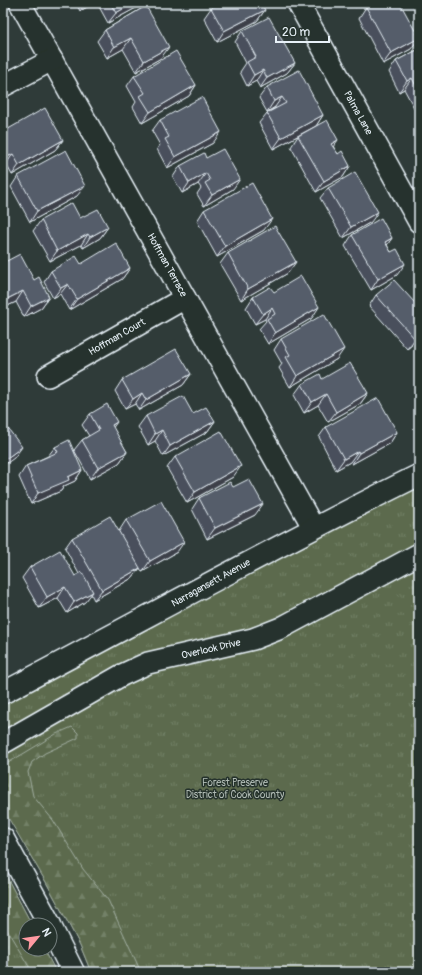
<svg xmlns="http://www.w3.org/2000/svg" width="422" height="975" viewBox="0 0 422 975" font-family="Pangolin,sans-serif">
<defs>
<pattern id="grass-tufts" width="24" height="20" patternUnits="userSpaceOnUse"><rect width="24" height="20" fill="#5c6b4d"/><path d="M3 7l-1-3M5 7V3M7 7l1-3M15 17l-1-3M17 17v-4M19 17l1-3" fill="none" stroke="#738167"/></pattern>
<pattern id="forest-firs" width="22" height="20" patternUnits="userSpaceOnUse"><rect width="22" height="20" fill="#5c6b4d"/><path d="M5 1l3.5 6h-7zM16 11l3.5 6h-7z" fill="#738167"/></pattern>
</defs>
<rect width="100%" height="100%" fill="#2f3b39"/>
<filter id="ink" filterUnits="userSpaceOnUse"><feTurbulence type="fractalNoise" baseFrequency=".025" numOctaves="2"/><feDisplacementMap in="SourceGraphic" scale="8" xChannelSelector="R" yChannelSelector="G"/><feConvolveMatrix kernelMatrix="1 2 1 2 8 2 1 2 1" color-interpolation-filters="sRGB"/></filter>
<g filter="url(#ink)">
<g fill="url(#grass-tufts)" stroke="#a2aea2">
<polygon points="419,485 419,972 91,972 80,945 46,882 3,808 3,704"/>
<polygon points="3,870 32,925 26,925 26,949 44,949 56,972 3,972"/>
</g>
<g fill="url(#forest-firs)" stroke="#a2aea2">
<polygon points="72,727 78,733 78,738 45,753 32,762 28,772 33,796 53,820 83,869 108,900 141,972 91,972 80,945 46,882 3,809 3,766 56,734"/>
<polygon points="3,870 32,925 26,925 26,949 44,949 56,972 32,972 3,923"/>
</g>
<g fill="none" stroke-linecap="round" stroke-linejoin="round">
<defs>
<g id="street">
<polyline points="20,3 313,527"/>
<polyline points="298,3 419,222"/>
<polyline points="3,86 52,60"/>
<polyline points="48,376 185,298"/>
<path d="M3,693C142,620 279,544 419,475"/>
<polyline points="3,743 122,675 148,663 253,639 281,628 419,554"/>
</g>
<g id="secondary">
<polyline points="3,839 50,925"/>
<polyline points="50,926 73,972"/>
</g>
</defs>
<use href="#street" stroke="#e8f1f8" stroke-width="24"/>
<use href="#secondary" stroke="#e8f1f8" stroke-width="25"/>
<use href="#street" stroke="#26332d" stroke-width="21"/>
<use href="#secondary" stroke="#26332d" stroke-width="22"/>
</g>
<g fill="#49505b" stroke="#e8f1f8">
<polygon points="76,3 94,3 80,11"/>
<polygon points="97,3 139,3 136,8 108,23"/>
<polygon points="353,3 363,3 355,7"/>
<polygon points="146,6 161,58 136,72 123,49 107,58 97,41 105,30"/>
<polygon points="366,7 411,49 383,64 359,18"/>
<polygon points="211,8 265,10 257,21 217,42 204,18"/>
<polygon points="242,31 295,63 287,73 260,88 256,81 247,86 240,72 246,63 235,42"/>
<polygon points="419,49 419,117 404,89 399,92 389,72 396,61"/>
<polygon points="134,76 196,85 189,96 142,123 133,107 136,102 127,86"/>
<polygon points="267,87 323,115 316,126 273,149 259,123 267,113 275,108 275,107 267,112 259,98"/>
<polygon points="160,120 213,143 167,168 157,149 160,145 152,131"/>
<polygon points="3,132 63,140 55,150 12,175 6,164"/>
<polygon points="298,136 333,146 338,154 350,166 343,177 316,192 291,147"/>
<polygon points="206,158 233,189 204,206 197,194 201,188 198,184 182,193 173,177 180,166"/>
<polygon points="18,176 77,196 30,222 11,187"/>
<polygon points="328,188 371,222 343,238 320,198"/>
<polygon points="204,210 264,230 217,257 197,221"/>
<polygon points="80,218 108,227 100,238 83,248 81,245 50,261 33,231 41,220"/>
<polygon points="352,235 392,238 387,245 391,252 397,275 371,290 345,246"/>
<polygon points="228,253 288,273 241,300 220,264"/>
<polygon points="3,263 34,280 49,297 41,308 24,317 16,302 3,308"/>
<polygon points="81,264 130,268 122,279 69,310 60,294 53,298 44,282 51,271"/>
<polygon points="274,292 312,318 268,344 259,329 266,321 265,319 255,324 246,308 253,297"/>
<polygon points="376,295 415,303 419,339 407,349 369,306"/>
<polygon points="281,339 337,359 290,387 279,368 282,364 274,350"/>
<polygon points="191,374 183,385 139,410 135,404 125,409 115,391 122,380"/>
<polygon points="322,379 368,393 360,404 328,422 318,405 304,413 294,395 302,384"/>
<polygon points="90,414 113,428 127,452 119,463 90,479 74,450 82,440 89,436 82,425"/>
<polygon points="193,414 215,421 207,432 163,456 155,441 148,445 138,427 146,416"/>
<polygon points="326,427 397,432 390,443 352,464 350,462 336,470 319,437"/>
<polygon points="55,447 82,470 75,481 64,486 61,491 31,504 19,477 26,466 48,456"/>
<polygon points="175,457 233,477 187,503 167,468"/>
<polygon points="233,487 255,515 207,539 192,509 199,498"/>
<polygon points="126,520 177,552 142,572 140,568 132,578 94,600 91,594 85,602 67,613 58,598 39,608 22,578 30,567 75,576 79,574 65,548 72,538 119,531"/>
</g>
<g fill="#3c414a" stroke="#e8f1f8">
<polygon points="86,3 94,3 80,11"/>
<polygon points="133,3 139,3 136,8 108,23 116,13"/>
<polygon points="358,3 363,3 355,7"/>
<polygon points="265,10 257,21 217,42 224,31"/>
<polygon points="131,38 123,49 107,58 114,47"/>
<polygon points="419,38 411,49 383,64 391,53"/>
<polygon points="169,47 161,58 136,72 144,61"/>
<polygon points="295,63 287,73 260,88 267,78"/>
<polygon points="263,70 256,81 247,86 254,75"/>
<polygon points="412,78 404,89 399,92 407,81"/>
<polygon points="196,85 189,96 142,123 150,112"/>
<polygon points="282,97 275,107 267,112 274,101"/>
<polygon points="323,115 316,126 273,149 281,138"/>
<polygon points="221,132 213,143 167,168 175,157"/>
<polygon points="63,140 55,150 12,175 19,165"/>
<polygon points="338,140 330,151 331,144"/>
<polygon points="13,154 6,164 3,166 3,159"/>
<polygon points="350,166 343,177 316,192 324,181"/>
<polygon points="206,173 198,184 182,193 189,183"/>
<polygon points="240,179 233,189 204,206 212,195"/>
<polygon points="85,186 77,196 30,222 37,211"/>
<polygon points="378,212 371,222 343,238 351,227"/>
<polygon points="272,219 264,230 217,257 225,246"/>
<polygon points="108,227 100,238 83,248 90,237"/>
<polygon points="88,234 81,245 50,261 57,251"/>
<polygon points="392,238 385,248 385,242"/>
<polygon points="296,262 288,273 241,300 248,289"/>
<polygon points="405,264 397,275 371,290 378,279"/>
<polygon points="130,268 122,279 69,310 77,299"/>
<polygon points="68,284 60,294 53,298 61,288"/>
<polygon points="23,291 16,302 3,308 3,303 5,300"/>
<polygon points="49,297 41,308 24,317 31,306"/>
<polygon points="319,307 312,318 268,344 275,333"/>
<polygon points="272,308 265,319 255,324 263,314"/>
<polygon points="419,335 419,339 407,349 415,339"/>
<polygon points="344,349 337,359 290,387 297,376"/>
<polygon points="191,374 183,385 139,410 146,400"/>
<polygon points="142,393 135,404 125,409 133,399"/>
<polygon points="368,393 360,404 328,422 336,412"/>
<polygon points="326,394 318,405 304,413 312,402"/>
<polygon points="215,421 207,432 163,456 170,446"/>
<polygon points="117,422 109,433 112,425"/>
<polygon points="162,430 155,441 148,445 155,434"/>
<polygon points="397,432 390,443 352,464 359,453"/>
<polygon points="22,447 14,458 3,466 3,461"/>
<polygon points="358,451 350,462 336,470 344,459"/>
<polygon points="127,452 119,463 90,479 98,468"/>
<polygon points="241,466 233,477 187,503 195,492"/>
<polygon points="82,470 75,481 64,486 61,491 31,504 38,493 68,477"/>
<polygon points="263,504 255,515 207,539 215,528"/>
<polygon points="184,542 177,552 142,572 150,561"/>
<polygon points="140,568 132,578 94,600 102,590"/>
<polygon points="65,587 58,598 39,608 47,597"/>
<polygon points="93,592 85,602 67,613 74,602"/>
</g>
<g fill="#555d6a" stroke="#e8f1f8">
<polygon points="110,3 133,3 116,13"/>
<polygon points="220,3 261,3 265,10 224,31 211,8"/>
<polygon points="374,3 400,3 419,38 391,53 366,7"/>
<polygon points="146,6 169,47 144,61 131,38 114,47 105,30"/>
<polygon points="269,17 295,63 267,78 263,70 254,75 247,62 256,57 242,31"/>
<polygon points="419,49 419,92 412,78 407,81 396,61"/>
<polygon points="176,51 196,85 150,112 140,96 145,93 134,76"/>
<polygon points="299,70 323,115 281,138 267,113 286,103 282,97 274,101 267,87"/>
<polygon points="202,97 221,132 175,157 165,139 169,137 160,120"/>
<polygon points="45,108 63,140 19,165 13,154 3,159 3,132"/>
<polygon points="327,120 338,140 331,144 338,154 342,151 350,166 324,181 298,136"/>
<polygon points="223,149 240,179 212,195 205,183 210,180 206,173 189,183 180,166 204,153 206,158"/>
<polygon points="66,150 85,186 37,211 18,176"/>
<polygon points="355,172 378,212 351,227 328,188"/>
<polygon points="252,183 272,219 225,246 204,210"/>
<polygon points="72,203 80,218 98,209 108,227 90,237 88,234 57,251 41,220"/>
<polygon points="381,218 392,238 385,242 391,252 397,249 405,264 378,279 352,235"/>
<polygon points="275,226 296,262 248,289 228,253"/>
<polygon points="116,243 130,268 77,299 68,284 61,288 51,271 76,256 81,264"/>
<polygon points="20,254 34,280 39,277 49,297 31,306 23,291 5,300 3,297 3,263"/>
<polygon points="301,276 319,307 275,333 267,319 275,314 272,308 263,314 253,297 270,287 274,292"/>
<polygon points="394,280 415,303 419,300 419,335 415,339 376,295"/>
<polygon points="324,314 344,349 297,376 286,357 290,355 281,339"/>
<polygon points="176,349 191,374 146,400 142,393 133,399 122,380"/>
<polygon points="350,363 368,393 336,412 326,394 312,402 302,384 320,374 322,379"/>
<polygon points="183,396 193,414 206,407 215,421 170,446 162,430 155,434 146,416"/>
<polygon points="378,398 397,432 359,453 358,451 344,459 326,427"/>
<polygon points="107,404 117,422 112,425 127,452 98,468 82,440 99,430 90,414"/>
<polygon points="3,422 22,447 3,461"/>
<polygon points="221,431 241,466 195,492 175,457"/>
<polygon points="69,440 82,470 68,477 69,480 38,493 26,466 58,452 55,447"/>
<polygon points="249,479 263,504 215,528 199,498 230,482 233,487"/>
<polygon points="161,501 184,542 150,561 126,520"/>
<polygon points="110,516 140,568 102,590 72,538"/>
<polygon points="60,550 75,576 82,572 93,592 74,602 65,587 47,597 30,567"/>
</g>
</g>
<g text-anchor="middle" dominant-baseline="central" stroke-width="3" stroke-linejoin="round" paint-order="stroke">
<g font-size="10" fill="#e8f1f8" stroke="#26332d">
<text transform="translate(358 113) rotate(61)">Palma Lane</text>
<text transform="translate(167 265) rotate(61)">Hoffman Terrace</text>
<text transform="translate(117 337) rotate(-30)">Hoffman Court</text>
<text transform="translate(211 583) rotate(-29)">Narragansett Avenue</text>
<text transform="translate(211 649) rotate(-13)">Overlook Drive</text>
</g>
<g font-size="10" fill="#b0bbb4" stroke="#26332d">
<text x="235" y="783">Forest Preserve<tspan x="235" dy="12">District of Cook County</tspan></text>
</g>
</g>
<rect width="422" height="975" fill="none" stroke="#26332d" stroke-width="16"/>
<rect x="8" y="8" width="406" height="959" fill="none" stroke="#e8f1f8" stroke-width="1.5" filter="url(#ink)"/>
<g transform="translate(38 937) rotate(61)"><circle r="19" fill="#26332d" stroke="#747f7e"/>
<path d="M0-3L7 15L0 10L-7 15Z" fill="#ff9aa2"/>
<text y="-6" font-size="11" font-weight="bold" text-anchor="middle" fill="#e8f1f8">N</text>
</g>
<path d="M276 36v6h53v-6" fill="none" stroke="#e8f1f8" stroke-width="2"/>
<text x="282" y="36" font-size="12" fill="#e8f1f8" stroke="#26332d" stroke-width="3" paint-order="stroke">20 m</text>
</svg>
